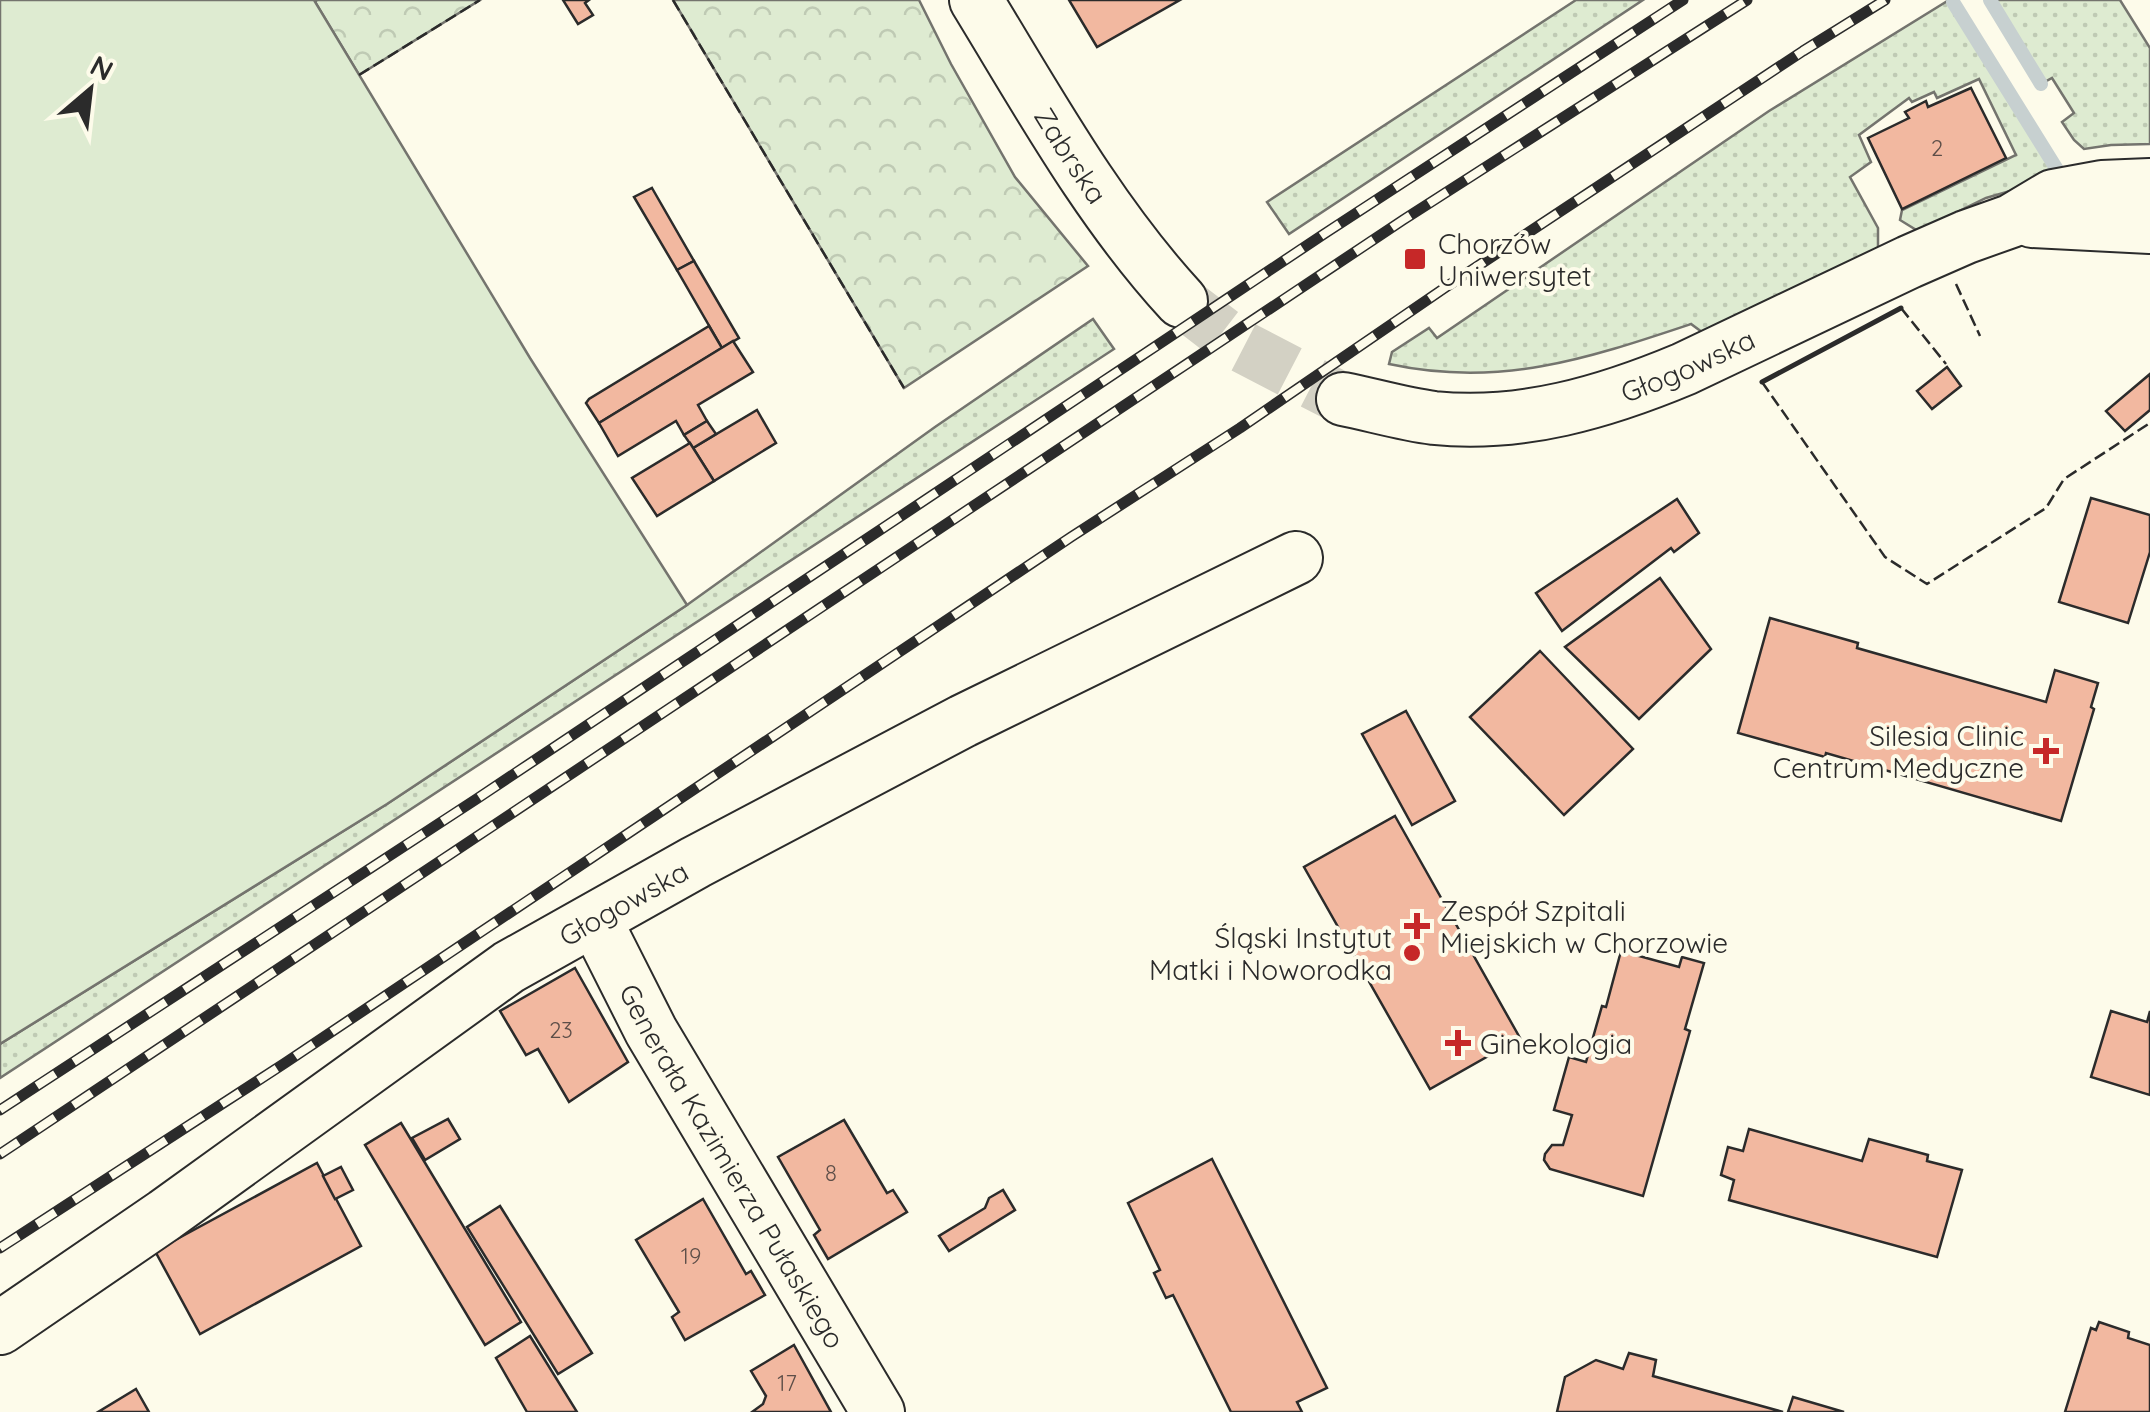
<svg xmlns="http://www.w3.org/2000/svg" width="2150" height="1412" viewBox="0 0 2150 1412" font-family="Quicksand,sans-serif">
<defs>
<pattern id="grass-dots" width="8" height="8" patternUnits="userSpaceOnUse" patternTransform="scale(2.5)"><rect width="8" height="8" fill="#deebd1"/><path d="M2 2h.1M6 6h.1" fill="none" stroke="#bfcab4" stroke-width="1.8" stroke-linecap="round"/></pattern>
<pattern id="forest-crowns" width="20" height="18" patternUnits="userSpaceOnUse" patternTransform="scale(2.5)"><rect width="20" height="18" fill="#deebd1"/><path d="M2 6a3 3 0 1 1 6 0M12 15a3 3 0 1 1 6 0" fill="none" stroke="#bfcab4"/></pattern>
</defs>
<rect width="100%" height="100%" fill="#fdfbea"/>
<g fill="url(#grass-dots)" stroke="#74746e" stroke-width="2.5">
<polygon points="1576,0 1643,0 1289,234 1267,202"/>
<path d="M1949,0L2058,177L1986,198L1918,231L1900,220L1902,210L2016,155L1979,79L1937,98L1934,92L1912,102L1909,98L1859,135L1871,162L1850,177L1878,228V249L1706,335L1691,324C1586,359 1500,388 1389,364L1392,352L1429,328L1437,338L1769,111Z"/>
<polygon points="1990,0 2120,0 2150,48 2150,144 2111,145 2084,149 2074,140 2062,122 2074,113 2052,78 2041,84"/>
<polygon points="1093,319 1114,349 0,1078 0,1044 387,804 687,605 935,427"/>
</g>
<g fill="url(#forest-crowns)" stroke="#74746e" stroke-width="2.5">
<polygon points="317,0 480,0 359,75 315,2"/>
<polygon points="673,0 919,0 951,64 1015,177 1088,266 904,388"/>
</g>
<polygon fill="#deebd1" stroke="#74746e" stroke-width="2.5" points="0,0 314,0 530,358 687,605 387,804 0,1044"/>
<g fill="none" stroke-linecap="round" stroke-linejoin="round">
<g stroke="#c7d0d0" stroke-width="14">
<polyline points="1990,0 2041,84"/>
<polyline points="1953,2 2061,176"/>
</g>
</g>
<g fill="#f2b8a0" stroke="#2b2b2b" stroke-width="2.5">
<polygon points="563,0 589,0 585,3 593,15 578,24"/>
<polygon points="1069,0 1180,0 1097,47"/>
<polygon points="1971,88 2006,158 1902,209 1868,138 1909,118 1905,112 1926,101 1928,107"/>
<polygon points="652,188 694,261 677,270 634,197"/>
<polygon points="694,261 739,338 722,348 677,270"/>
<polygon points="709,326 722,348 599,423 586,403 589,399"/>
<polygon points="733,341 753,372 698,405 707,421 684,435 676,421 618,456 599,423"/>
<polygon points="1947,367 1961,386 1932,409 1917,391"/>
<polygon points="2150,374 2150,410 2125,431 2106,411"/>
<polygon points="757,410 776,443 714,481 693,448"/>
<polygon points="707,421 716,434 693,448 684,435"/>
<polygon points="690,443 714,481 657,516 632,478"/>
<polygon points="2091,498 2150,515 2150,552 2128,623 2059,602"/>
<polygon points="1677,499 1699,533 1674,552 1671,548 1562,631 1536,593"/>
<polygon points="1660,578 1711,649 1639,719 1565,647"/>
<polygon points="1770,618 1858,643 1857,648 2046,702 2055,670 2098,683 2091,707 2094,709 2061,821 1826,753 1825,757 1738,733"/>
<polygon points="1540,651 1633,749 1564,815 1470,717"/>
<polygon points="1406,711 1455,801 1412,825 1362,734"/>
<polygon points="1395,816 1520,1038 1430,1089 1304,867"/>
<polygon points="1621,951 1679,967 1682,957 1704,963 1685,1029 1690,1031 1643,1196 1550,1169 1544,1160 1545,1154 1552,1145 1563,1145 1572,1115 1554,1110 1569,1057 1586,1062 1602,1006 1606,1007"/>
<polygon points="575,968 628,1062 569,1102 538,1049 526,1055 500,1011"/>
<polygon points="2111,1011 2147,1022 2150,1011 2150,1095 2091,1077"/>
<polygon points="448,1119 460,1139 425,1160 412,1138"/>
<polygon points="844,1120 887,1193 893,1190 907,1212 828,1259 814,1235 820,1230 778,1157"/>
<polygon points="401,1123 521,1322 485,1345 365,1145"/>
<polygon points="1749,1129 1862,1161 1869,1139 1928,1155 1927,1161 1962,1170 1937,1257 1729,1200 1734,1180 1721,1175 1728,1147 1743,1151"/>
<polygon points="1212,1159 1327,1388 1297,1402 1302,1412 1231,1412 1173,1295 1166,1298 1154,1273 1160,1270 1128,1203"/>
<polygon points="317,1163 361,1246 200,1334 155,1251"/>
<polygon points="341,1167 353,1190 335,1199 323,1176"/>
<polygon points="1003,1190 1015,1210 949,1251 939,1236 985,1208 989,1198"/>
<polygon points="703,1199 746,1274 751,1271 765,1295 685,1340 672,1317 679,1312 636,1240"/>
<polygon points="500,1206 592,1353 558,1374 467,1227"/>
<polygon points="2099,1322 2129,1332 2128,1338 2150,1345 2150,1412 2065,1412 2091,1328 2096,1330"/>
<polygon points="530,1336 577,1412 527,1412 496,1358"/>
<polygon points="794,1345 831,1412 752,1412 763,1404 766,1396 751,1371"/>
<polygon points="1629,1353 1656,1360 1653,1376 1783,1412 1557,1412 1565,1377 1596,1360 1623,1369"/>
<polygon points="136,1389 149,1412 98,1412"/>
<polygon points="1793,1397 1844,1412 1788,1412"/>
</g>
<g fill="none" stroke-linecap="round" stroke-linejoin="round">
<polyline stroke="#d3d1c4" stroke-width="52" stroke-dasharray="52 26" stroke-linecap="butt" points="1181,301 1237,344 1343,399"/>
<defs>
<g id="minor">
<path id="s1" d="M976,0C1039,103 1099,212 1181,301"/>
<polyline points="2032,221 2150,227"/>
<path id="s2" d="M1343,399C1373,405 1403,414 1434,418C1521,427 1605,402 1684,369L1909,262L1966,237L2011,221L2053,196L2102,187L2150,185"/>
<path id="s3" d="M595,920L651,1031L878,1412"/>
<path id="s4" d="M0,1328L165,1215L509,967L696,862L963,721L1296,558"/>
</g>
</defs>
<use href="#minor" stroke="#2b2b2b" stroke-width="56"/>
<use href="#minor" stroke="#fdfbea" stroke-width="52"/>
<defs>
<g id="rail">
<polyline points="0,1110 478,798 1324,234 1683,0"/>
<polyline points="0,1154 1403,220 1747,0"/>
<polyline points="0,1248 285,1063 1071,537 1240,428 1446,287 1803,51 1885,0"/>
</g>
</defs>
<use href="#rail" stroke="#2b2b2b" stroke-width="11"/>
<use href="#rail" stroke="#fdfbea" stroke-width="8" stroke-dasharray="22" stroke-linecap="butt"/>
<g stroke="#2b2b2b" stroke-width="2.5" stroke-dasharray="12 5" stroke-linecap="butt">
<polyline points="673,0 904,388"/>
<polyline points="359,75 480,0"/>
<polyline points="1956,284 1980,336"/>
<polyline points="1901,308 1946,364"/>
<polyline points="1762,382 1885,557 1927,584 2046,508 2064,479 2150,423"/>
</g>
<polyline stroke="#2b2b2b" stroke-width="5" points="1762,382 1901,308"/>
</g>
<g fill="#c62828" stroke="#fdfbea" stroke-width="4">
<rect x="1403" y="247" width="24" height="24" rx="5"/>
<path d="M2041 736h10v10h10v10h-10v10h-10v-10h-10v-10h10z"/>
<path d="M1412 911h10v10h10v10h-10v10h-10v-10h-10v-10h10z"/>
<circle cx="1412" cy="953" r="10"/>
<path d="M1453 1028h10v10h10v10h-10v10h-10v-10h-10v-10h10z"/>
</g>
<g text-anchor="middle" dominant-baseline="central" stroke-width="8" stroke-linejoin="round" paint-order="stroke">
<g font-size="22" fill="#5d4e48">
<text x="1937" y="148">2</text>
<text x="561" y="1030">23</text>
<text x="831" y="1173">8</text>
<text x="691" y="1256">19</text>
<text x="787" y="1383">17</text>
</g>
<g font-size="28" fill="#2b2b2b" stroke="#fdfbea">
<text stroke="none"><textPath href="#s1" startOffset="182">Zabrska</textPath></text>
<text stroke="none"><textPath href="#s2" startOffset="355">Głogowska</textPath></text>
<text stroke="none"><textPath href="#s4" startOffset="755">Głogowska</textPath></text>
<text stroke="none"><textPath href="#s3" startOffset="282">Generała Kazimierza Pułaskiego</textPath></text>
</g>
<g font-size="28" fill="#2b2b2b" stroke="#fdfbea" text-anchor="start">
<text x="1438" y="243">Chorzów<tspan x="1438" dy="32">Uniwersytet</tspan></text>
<text x="2024" y="735" text-anchor="end">Silesia Clinic<tspan x="2024" dy="32">Centrum Medyczne</tspan></text>
<text x="1440" y="910">Zespół Szpitali<tspan x="1440" dy="32">Miejskich w Chorzowie</tspan></text>
<text x="1392" y="937" text-anchor="end">Śląski Instytut<tspan x="1392" dy="32">Matki i Noworodka</tspan></text>
<text x="1480" y="1043">Ginekologia</text>
</g>
</g>
<g transform="translate(90 90) rotate(28)" stroke="#fdfbea" stroke-width="8" paint-order="stroke">
<path d="M0-8L18 38L0 25L-18 38Z" fill="#2b2b2b"/>
<text y="-15" font-size="28" font-weight="bold" text-anchor="middle" fill="#2b2b2b">N</text>
</g>
</svg>
